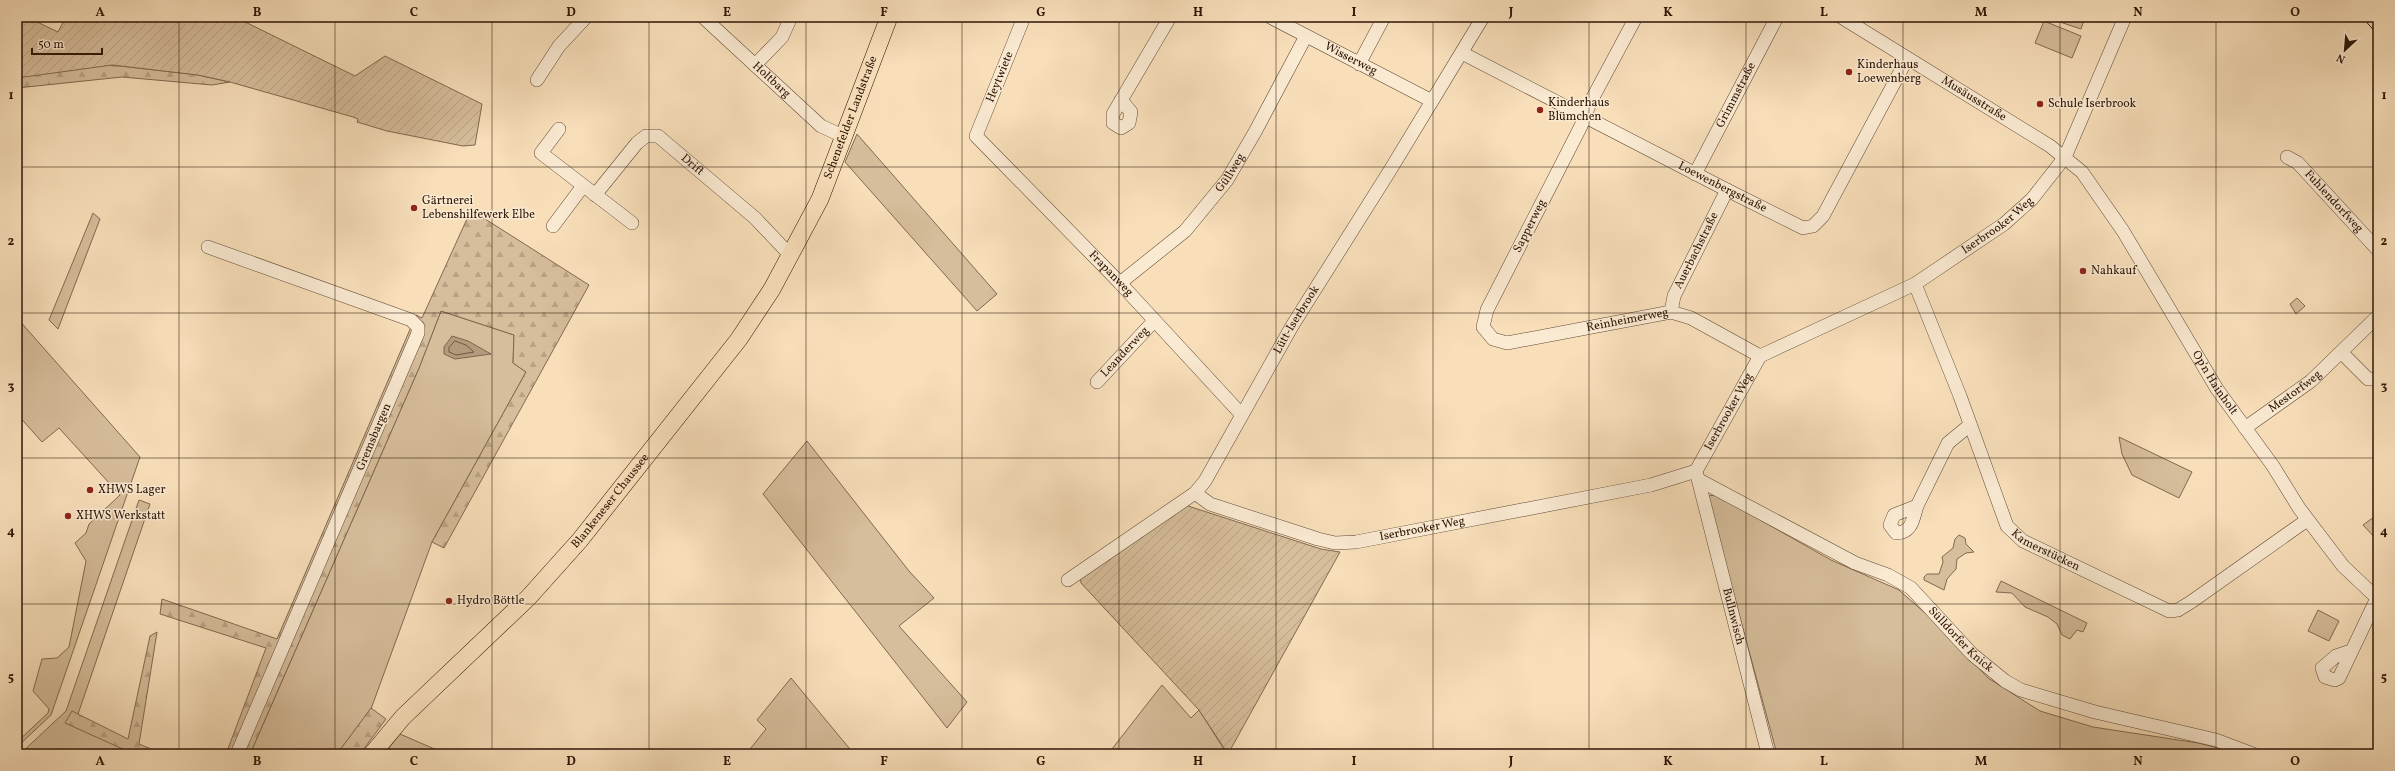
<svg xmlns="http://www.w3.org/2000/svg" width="2395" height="771" viewBox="0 0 2395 771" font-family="Vollkorn,serif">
<defs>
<pattern id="forest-firs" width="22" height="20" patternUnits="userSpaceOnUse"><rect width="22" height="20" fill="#d6bd9b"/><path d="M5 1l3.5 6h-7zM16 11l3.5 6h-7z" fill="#b8a284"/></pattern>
<pattern id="garden-furrows" width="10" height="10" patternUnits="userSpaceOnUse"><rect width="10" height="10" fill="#d6bd9b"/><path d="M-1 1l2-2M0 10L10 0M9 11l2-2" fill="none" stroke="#b8a284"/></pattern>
</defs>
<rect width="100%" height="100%" fill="#f8dfba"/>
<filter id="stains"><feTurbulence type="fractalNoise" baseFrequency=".005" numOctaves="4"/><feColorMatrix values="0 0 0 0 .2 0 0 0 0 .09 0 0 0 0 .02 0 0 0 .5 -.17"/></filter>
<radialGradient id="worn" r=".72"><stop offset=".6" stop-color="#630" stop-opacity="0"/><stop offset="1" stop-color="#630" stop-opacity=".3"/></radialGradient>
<g fill="#d6bd9b" stroke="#826950">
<polygon points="2055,17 2085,17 2081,29 2054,20"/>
<polygon points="2044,21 2081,36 2072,58 2035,43"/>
<polygon points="857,134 997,294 977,311 845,162"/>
<polygon points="93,213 100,219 58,329 49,320"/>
<polygon points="2297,298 2305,306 2296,314 2290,304"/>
<polygon points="441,311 514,335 513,363 526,372 432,542 371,709 337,754 250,754 419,368"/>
<polygon points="17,318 140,457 51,715 17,747 17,742 48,713 49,709 33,691 42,659 57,658 69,647 86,561 75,543 86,533 89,524 120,495 59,428 42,442 17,414"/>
<polygon points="2119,437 2192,472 2179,498 2132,475 2122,454"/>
<polygon points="807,441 909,571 934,598 899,626 967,702 947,728 763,494"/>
<polygon points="1716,495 1831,560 1899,590 1943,629 1988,678 2040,711 2093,727 2198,743 2244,754 1777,754 1707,496"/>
<polygon points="139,500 150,504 77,717 153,754 20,754 66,711"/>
<polygon points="2378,514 2378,539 2377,540 2363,525"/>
<polygon points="1959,535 1965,538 1966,544 1974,552 1966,553 1957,559 1956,569 1947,579 1944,590 1924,580 1924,577 1927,574 1939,574 1943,562 1942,557 1953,548 1955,539"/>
<polygon points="2001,581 2087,623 2083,632 2077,630 2070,639 2062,635 2057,624 2048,617 2025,607 2012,593 1996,592"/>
<polygon points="2318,610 2339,621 2329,641 2308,631"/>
<polygon points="791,678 854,754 746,754 766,729 757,720"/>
<polygon points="1162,685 1191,718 1199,710 1227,754 1108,754"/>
<polygon points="400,734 446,754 384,754"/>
</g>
<g fill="url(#forest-firs)" stroke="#826950">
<polygon points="112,65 198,75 230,82 212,85 122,77 17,88 17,70"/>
<polygon points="471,210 589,285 444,548 432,542 526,372 513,363 514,335 441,311 419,368 250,754 226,754 266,648 160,614 162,599 277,639 411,327 416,315 422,318"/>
<polygon points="157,632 139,744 163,754 134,754 65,723 72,711 128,739 150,636"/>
<polygon points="371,708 386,719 360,754 337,754"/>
</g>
<g fill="url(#garden-furrows)" stroke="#826950">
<polygon points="17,17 33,23 35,21 58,32 66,17 235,17 355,76 385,56 482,104 475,145 463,146 387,131 357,122 358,119 353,117 230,82 198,75 112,65 17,78"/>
<polygon points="1185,505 1321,549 1340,552 1228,754 1199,710 1081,583 1080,574"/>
</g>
<polygon fill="#b39a7d" stroke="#7e654d" points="452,336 468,341 491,354 455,359 444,354 444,347"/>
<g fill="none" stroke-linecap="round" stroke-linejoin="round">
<polygon stroke="#705842" stroke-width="1" points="455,341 466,345 474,352 456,355 449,352 449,348"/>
<polyline stroke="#7e654d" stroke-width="3" points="1220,751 1220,754"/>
<defs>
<g id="minor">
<path id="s1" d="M703,17L821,126L845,137"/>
<path id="s2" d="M1024,17L976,136L1120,283L1241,414"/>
<path id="s3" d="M1270,17L1432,101"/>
<path id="s4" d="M1636,17L1590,103L1581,126L1487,310L1483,327L1493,339L1507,343L1671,312L1691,318L1760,356"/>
<path id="s5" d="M1841,17L2050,146L2082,172L2123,231L2217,389L2273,466L2299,508L2343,566L2378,599"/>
<path id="s6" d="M1462,53L1727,190L1803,228L1813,226L1823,216L1907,59"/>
<polyline points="1359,64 1384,17"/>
<polyline points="755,65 782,37 791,17"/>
<polyline points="537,80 559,46 586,17"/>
<polyline points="1121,100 1131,112 1129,123 1121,128 1113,123 1113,114 1170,17"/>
<polyline points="559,129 541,153 632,223"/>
<path id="s7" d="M2287,157L2298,163L2378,250"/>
<path id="s8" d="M1695,174L1777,17"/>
<path id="s9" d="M595,195L637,143L646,136H658L755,218L791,256"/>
<polyline points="553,226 583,186"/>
<polyline points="208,247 411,320 418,327 418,333 237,754"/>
<path id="s10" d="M1120,283L1185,231L1227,180L1255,132L1306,36"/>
<path id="s11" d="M1915,284L1960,396L2007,526L2023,541L2169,611L2178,610L2191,602L2307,520"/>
<path id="s12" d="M1671,312L1674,296L1727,190"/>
<polyline points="2342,353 2368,379 2378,379"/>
<path id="s13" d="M1097,382L1154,321"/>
<path id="s14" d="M2245,428L2311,381L2378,316"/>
<path id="s15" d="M1697,475L1768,754"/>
<path id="s16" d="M1699,480L1855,563L1888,575L1911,588L1972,654L2005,681L2021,690L2095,712L2216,740L2253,754"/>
<path id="s17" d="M1195,493L1210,504L1318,539L1335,543L1356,542L1651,485L1696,471L1760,356L1915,284L2004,224L2032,199L2065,157L2125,17"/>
<polyline points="1917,506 1948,443 1970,425"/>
<path d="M1917,506C1913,519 1912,533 1896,533L1890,525L1894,515Z"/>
<path id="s18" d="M1068,580L1195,493L1205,481L1292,326L1389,172L1483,17"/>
<polyline points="2351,651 2336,656 2322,668 2325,677 2335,680 2339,678 2377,598"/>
</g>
<g id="major">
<path id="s19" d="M372,754L403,717L528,598L580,540L739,339L772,289L820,199L889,17"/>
</g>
</defs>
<use href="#minor" stroke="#604833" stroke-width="14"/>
<use href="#major" stroke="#2e1506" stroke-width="18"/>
<use href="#minor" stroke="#faead2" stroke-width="13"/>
<use href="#major" stroke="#f8dfba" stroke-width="17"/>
<polyline stroke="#2e1506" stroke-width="1" points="2362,17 2378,35"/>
</g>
<path fill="none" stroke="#2e1506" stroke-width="1" stroke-opacity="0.55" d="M179,17V754M335,17V754M492,17V754M649,17V754M806,17V754M962,17V754M1119,17V754M1276,17V754M1433,17V754M1589,17V754M1746,17V754M1903,17V754M2060,17V754M2216,17V754M17,167H2378M17,313H2378M17,458H2378M17,604H2378"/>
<g fill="#8f2418" stroke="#faead2" stroke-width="1.5">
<circle cx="1849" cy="72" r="4"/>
<circle cx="2040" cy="104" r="4"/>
<circle cx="1540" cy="110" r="4"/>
<circle cx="414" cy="208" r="4"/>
<circle cx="2083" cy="271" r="4"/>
<circle cx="90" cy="490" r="4"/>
<circle cx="68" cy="516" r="4"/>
<circle cx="449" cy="601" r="4"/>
</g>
<g text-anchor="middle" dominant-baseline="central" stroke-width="3" stroke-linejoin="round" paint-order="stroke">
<g font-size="12" fill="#2e1506" stroke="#faead2">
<text stroke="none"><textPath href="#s3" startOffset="91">Wisserweg</textPath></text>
<text transform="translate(1000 77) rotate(-68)">Heytwiete</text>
<text stroke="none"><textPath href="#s1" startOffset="93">Holtbarg</textPath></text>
<text stroke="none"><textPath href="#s8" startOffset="89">Grimmstraße</textPath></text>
<text stroke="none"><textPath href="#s5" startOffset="156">Musäusstraße</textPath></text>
<text stroke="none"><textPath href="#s19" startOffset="804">Schenefelder Landstraße</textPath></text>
<text stroke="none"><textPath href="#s9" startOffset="135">Drift</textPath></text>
<text stroke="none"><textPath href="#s10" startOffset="157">Güllweg</textPath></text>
<text stroke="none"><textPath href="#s6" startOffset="293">Loewenbergstraße</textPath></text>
<text stroke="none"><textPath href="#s7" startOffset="65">Fuhlendorfweg</textPath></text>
<text stroke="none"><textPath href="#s17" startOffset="922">Iserbrooker Weg</textPath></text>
<text transform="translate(1530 226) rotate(-63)">Sapperweg</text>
<text stroke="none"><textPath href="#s12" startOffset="67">Auerbachstraße</textPath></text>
<text stroke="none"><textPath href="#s2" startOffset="321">Frapanweg</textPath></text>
<text stroke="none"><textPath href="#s18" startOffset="355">Lütt-Iserbrook</textPath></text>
<text stroke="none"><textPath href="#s4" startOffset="499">Reinheimerweg</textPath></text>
<text stroke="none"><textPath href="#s13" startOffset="41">Leanderweg</textPath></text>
<text stroke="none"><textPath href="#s5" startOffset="536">Op'n Hainholt</textPath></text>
<text stroke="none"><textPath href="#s14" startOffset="62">Mestorfweg</textPath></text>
<text stroke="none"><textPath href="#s17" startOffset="586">Iserbrooker Weg</textPath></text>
<text transform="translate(374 437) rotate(-67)">Gremsbargen</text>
<text stroke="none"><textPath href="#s19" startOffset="348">Blankeneser Chaussee</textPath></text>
<text stroke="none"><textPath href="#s17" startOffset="238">Iserbrooker Weg</textPath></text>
<text stroke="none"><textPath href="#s11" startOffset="305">Kamerstücken</textPath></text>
<text stroke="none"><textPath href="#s15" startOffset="146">Bullnwisch</textPath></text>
<text stroke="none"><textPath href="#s16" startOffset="310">Sülldorfer Knick</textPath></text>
</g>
<g font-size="12" fill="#2e1506" stroke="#faead2" text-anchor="start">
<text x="1857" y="65">Kinderhaus<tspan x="1857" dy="14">Loewenberg</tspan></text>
<text x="1548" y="103">Kinderhaus<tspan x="1548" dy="14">Blümchen</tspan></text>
<text x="2048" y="104">Schule Iserbrook</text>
<text x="422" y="201">Gärtnerei<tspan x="422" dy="14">Lebenshilfewerk Elbe</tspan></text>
<text x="2091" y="271">Nahkauf</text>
<text x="98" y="490">XHWS Lager</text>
<text x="76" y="516">XHWS Werkstatt</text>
<text x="457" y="601">Hydro Böttle</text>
</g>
</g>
<rect width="2395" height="771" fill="none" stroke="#f8dfba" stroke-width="44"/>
<g transform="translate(2345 50) rotate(206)" stroke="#faead2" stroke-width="3" paint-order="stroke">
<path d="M0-3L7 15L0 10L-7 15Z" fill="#2e1506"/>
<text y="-6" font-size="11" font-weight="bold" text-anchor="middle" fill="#2e1506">N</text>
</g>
<path d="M32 48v6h70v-6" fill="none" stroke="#2e1506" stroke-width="2"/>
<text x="38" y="48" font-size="12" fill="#2e1506" stroke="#faead2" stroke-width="3" paint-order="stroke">50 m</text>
<rect x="22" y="22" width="2351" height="727" fill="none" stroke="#2e1506" stroke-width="1.5"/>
<g font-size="13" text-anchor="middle" font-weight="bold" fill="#2e1506">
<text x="100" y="16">A</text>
<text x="257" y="16">B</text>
<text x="414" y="16">C</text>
<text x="571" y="16">D</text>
<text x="727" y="16">E</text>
<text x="884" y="16">F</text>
<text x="1041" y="16">G</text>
<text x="1198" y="16">H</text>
<text x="1354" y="16">I</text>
<text x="1511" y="16">J</text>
<text x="1668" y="16">K</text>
<text x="1824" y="16">L</text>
<text x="1981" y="16">M</text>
<text x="2138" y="16">N</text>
<text x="2295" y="16">O</text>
<text x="11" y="99">1</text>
<text x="2384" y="99">1</text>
<text x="11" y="245">2</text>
<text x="2384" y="245">2</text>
<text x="11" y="390">3</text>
<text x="2384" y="390">3</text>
<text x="11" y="535">4</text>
<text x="2384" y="535">4</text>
<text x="11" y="681">5</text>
<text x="2384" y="681">5</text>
<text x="100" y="765">A</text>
<text x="257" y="765">B</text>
<text x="414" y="765">C</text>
<text x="571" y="765">D</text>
<text x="727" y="765">E</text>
<text x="884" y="765">F</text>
<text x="1041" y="765">G</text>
<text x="1198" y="765">H</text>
<text x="1354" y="765">I</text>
<text x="1511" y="765">J</text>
<text x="1668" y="765">K</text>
<text x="1824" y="765">L</text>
<text x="1981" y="765">M</text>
<text x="2138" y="765">N</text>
<text x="2295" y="765">O</text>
</g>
<rect width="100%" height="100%" filter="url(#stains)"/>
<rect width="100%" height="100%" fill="url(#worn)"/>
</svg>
